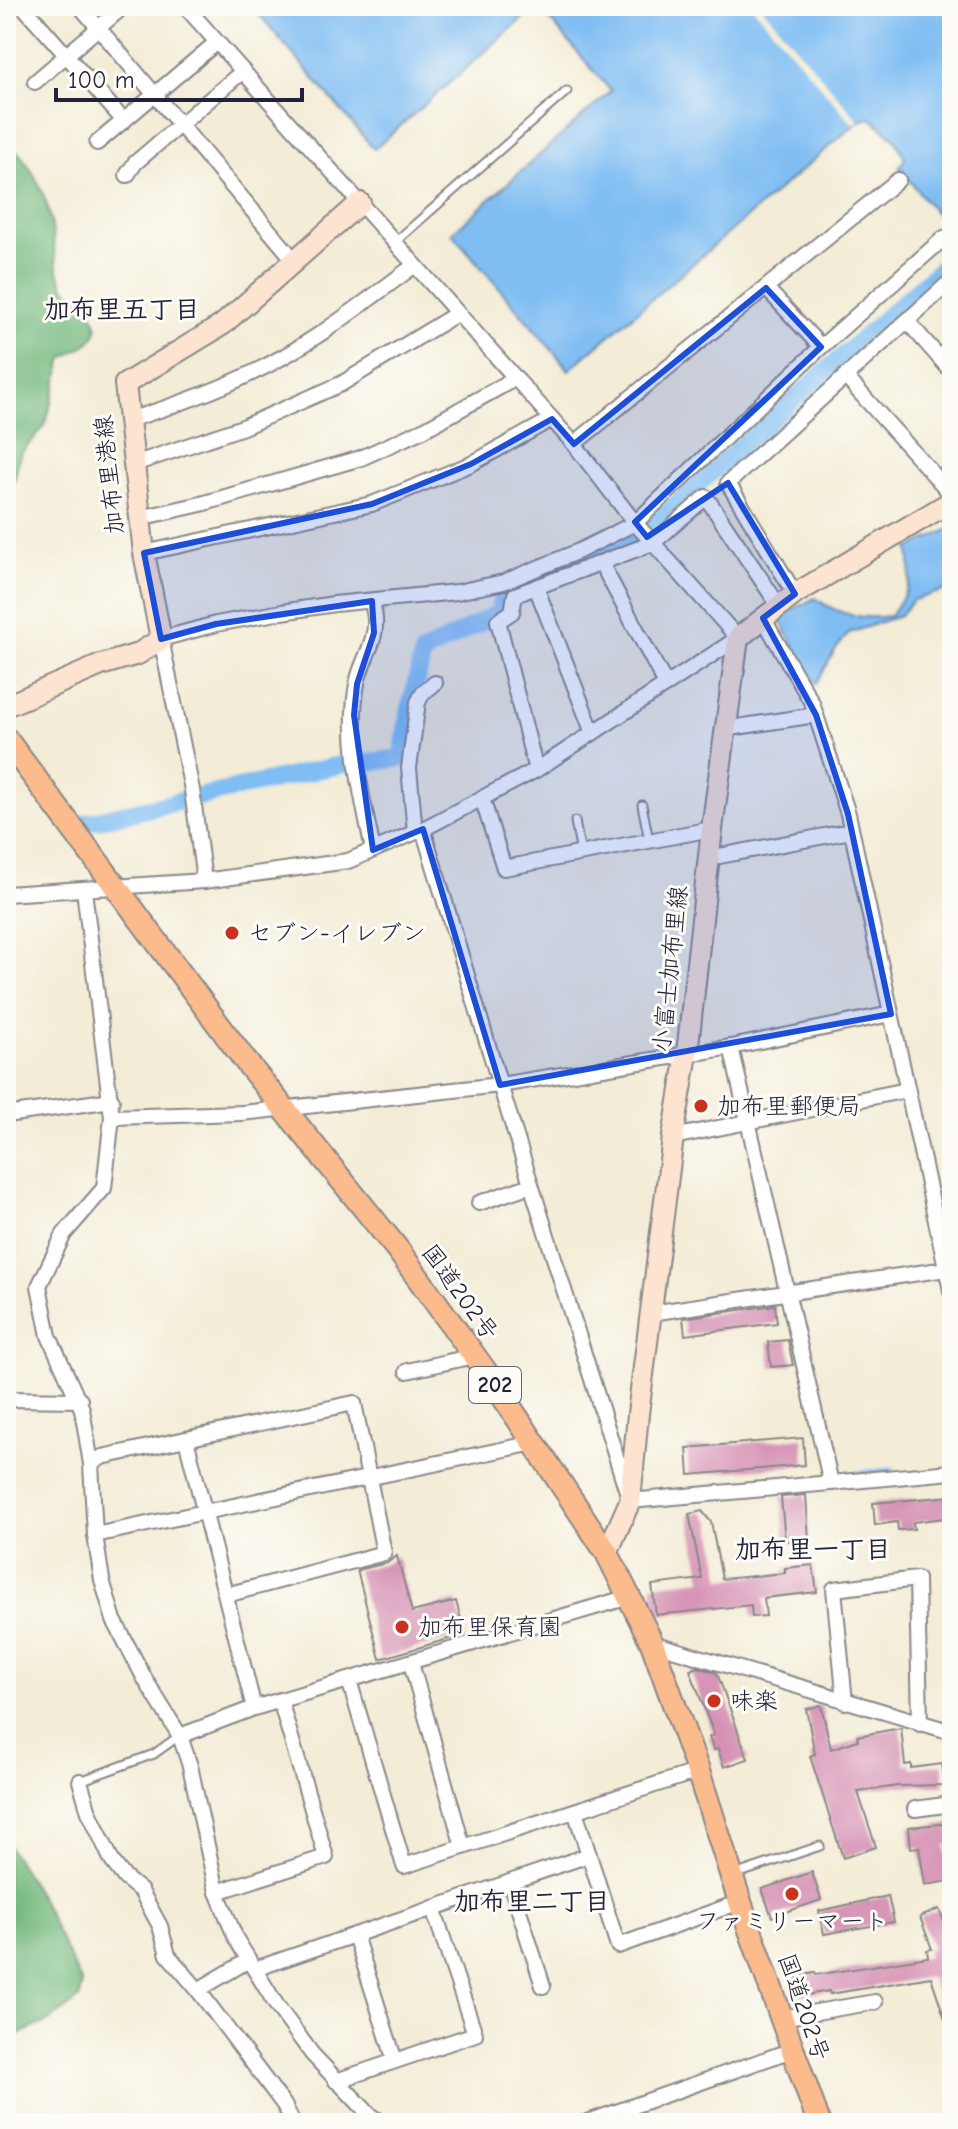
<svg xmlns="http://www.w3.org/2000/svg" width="958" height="2129" viewBox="0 0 958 2129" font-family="'Comic Neue','Klee One',sans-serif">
<rect width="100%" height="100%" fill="#fdfcf7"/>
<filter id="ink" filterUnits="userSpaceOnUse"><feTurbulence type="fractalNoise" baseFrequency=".0125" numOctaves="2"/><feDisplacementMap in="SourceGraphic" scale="16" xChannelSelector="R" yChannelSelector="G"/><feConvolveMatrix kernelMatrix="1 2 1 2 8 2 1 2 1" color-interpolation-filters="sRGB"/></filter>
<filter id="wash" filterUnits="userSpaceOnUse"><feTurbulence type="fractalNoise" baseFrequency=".006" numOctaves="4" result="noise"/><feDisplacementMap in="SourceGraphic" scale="32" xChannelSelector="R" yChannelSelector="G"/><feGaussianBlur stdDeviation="1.8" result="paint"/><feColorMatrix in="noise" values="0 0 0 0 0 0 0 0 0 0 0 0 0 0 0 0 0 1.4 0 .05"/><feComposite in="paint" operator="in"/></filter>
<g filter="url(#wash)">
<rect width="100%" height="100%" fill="#f3ecd6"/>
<g fill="#74b97e" stroke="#4b6e5c" stroke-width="2">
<path d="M6,142C29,157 46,194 51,221C55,242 53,262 62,282C68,299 101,309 96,331C93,345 74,351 63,358L45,426L20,454L14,481L6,496Z"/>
<polygon points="6,1842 41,1899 82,1984 80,1998 51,2020 6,2040"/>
</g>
<g fill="#7fbdf3" stroke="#507097" stroke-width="2">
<polygon points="252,6 537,6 374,149"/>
<polygon points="538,6 952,6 952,234 899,167 905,158 895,139 871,118 859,121 569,370 452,233 611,91"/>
<path d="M952,528V588L913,600L899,616L849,633L836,649L816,684L778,617L815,598C839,615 861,620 890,616C910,588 913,583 909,548Z"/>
</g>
<polygon fill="#f3ecd6" points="752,6 761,6 859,121 853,124"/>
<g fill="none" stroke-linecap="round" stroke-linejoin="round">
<polyline stroke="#7fbdf3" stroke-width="5" points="850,1474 892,1470"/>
<g stroke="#7fbdf3" stroke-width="18">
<polyline points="370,762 402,758 408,717 423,653 498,613 504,591 635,540 952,259"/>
<polyline points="84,823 344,764"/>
</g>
</g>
<g id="blocks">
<g fill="#d591b4">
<polygon points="775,1305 777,1323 685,1335 683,1318"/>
<polygon points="788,1340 793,1365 771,1367 768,1342"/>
<polygon points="803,1438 805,1465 689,1475 687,1448"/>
<polygon points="806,1495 809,1539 785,1541 781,1497"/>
<polygon points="952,1496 952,1517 913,1522 914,1529 898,1530 897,1522 875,1525 873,1503"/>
<polygon points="702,1511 711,1522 722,1579 785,1573 785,1568 813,1565 817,1592 764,1598 766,1616 752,1617 751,1605 656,1615 652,1585 702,1579 689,1514"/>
<polygon points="397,1556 412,1612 456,1601 465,1634 380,1659 357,1570 387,1563"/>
<polygon points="698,1667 717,1673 748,1759 724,1767 718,1749 714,1750 709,1737 714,1735 690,1670"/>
<polygon points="821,1705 831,1749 858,1740 857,1736 901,1728 905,1765 911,1764 911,1768 942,1764 945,1785 897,1786 858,1792 876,1847 843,1858 810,1756 815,1754 806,1709"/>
<polygon points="952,1823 952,1844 945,1845 950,1881 925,1885 919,1847 911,1848 909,1827"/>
<polygon points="812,1872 821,1900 772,1917 762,1889"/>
<polygon points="888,1896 894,1922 824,1934 819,1911"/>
<polygon points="939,1909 947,1929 952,1977 952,2031 949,2031 931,1977 830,1994 829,1991 800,1996 797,1975 815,1972 816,1975 928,1957 927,1950 932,1949 920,1917"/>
</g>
</g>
</g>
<g filter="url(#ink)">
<use href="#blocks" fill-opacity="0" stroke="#8a8788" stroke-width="2"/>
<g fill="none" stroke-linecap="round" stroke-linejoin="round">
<defs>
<g id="service">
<polyline points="395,242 567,91"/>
<polyline points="642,805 649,840"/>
<polyline points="575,821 581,854"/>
<polyline points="80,1781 154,1754 179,1736"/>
<polyline points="734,1875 820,1846"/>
</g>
<g id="minor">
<polyline points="23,6 124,121"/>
<polyline points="80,6 295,261"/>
<polyline points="35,82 124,6"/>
<polyline points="97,143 217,42"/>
<polyline points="127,175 135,163 243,71"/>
<polyline points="766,288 821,347"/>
<polyline points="907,321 952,372"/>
<polyline points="845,376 952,495"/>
<path d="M129,420C170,407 211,393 250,374C310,346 362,304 415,265"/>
<polyline points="574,444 898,180"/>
<polyline points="134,464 243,427 341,384 458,313"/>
<polyline points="140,518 201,504 361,458 425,429 516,378"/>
<polyline points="144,553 372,504 471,464 552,419"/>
<polyline points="601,563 666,685"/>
<polyline points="536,587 593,733"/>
<polyline points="795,594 728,483 952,280"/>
<path d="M372,601C373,609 376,617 375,625C375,645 360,664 357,684C347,739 362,796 373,850"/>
<polyline points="763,618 812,703 848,814 952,1295"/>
<polyline points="724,729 816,715"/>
<polyline points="536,770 498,621 512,612 515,595 653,543 706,497 779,606"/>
<polyline points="482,798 504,868 712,829"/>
<polyline points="423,829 500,1085 630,1501 952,1472"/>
<polyline points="415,832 409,768 418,702 423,693 435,683"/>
<polyline points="709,858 851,831"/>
<polyline points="204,881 192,790 161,639 216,624 282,612 334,604 457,592 504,582 579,551 635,523 821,347 944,238"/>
<polyline points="84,890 112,1117 104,1188 64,1234 39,1286 49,1336 82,1409 91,1464 95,1535 102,1580 114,1620 146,1681 180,1736 190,1766 217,1892 236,1939 277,2006 312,2054 369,2114 382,2123"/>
<polyline points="6,894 204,881 348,861 423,829 536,770 738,638 635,523 574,444 185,6"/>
<polyline points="731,1047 831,1483"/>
<polyline points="6,1115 112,1100"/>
<polyline points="112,1117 242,1113 500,1085 731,1047 891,1014"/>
<polyline points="673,1137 907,1090"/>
<polyline points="479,1203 531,1185"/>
<polyline points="651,1313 946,1269"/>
<polyline points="407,1371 474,1356"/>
<polyline points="6,1399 80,1400"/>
<polyline points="186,1439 254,1708"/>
<polyline points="91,1464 102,1457 354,1403 384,1553 226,1595"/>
<polyline points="95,1535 534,1443"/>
<polyline points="652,1643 952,1732"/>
<polyline points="411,1663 463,1847"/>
<polyline points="349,1680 404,1866 698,1771"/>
<polyline points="845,1702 834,1589 917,1579 920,1724"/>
<polyline points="180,1736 254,1708 629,1597"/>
<polyline points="80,1781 89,1812 112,1861 125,1878 141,1891 160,1926 168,1955 198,1990"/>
<polyline points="915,1809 952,1804"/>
<polyline points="575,1811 618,1946 740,1902"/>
<polyline points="510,1882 543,1986"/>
<polyline points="217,1892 326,1857 280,1700"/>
<polyline points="355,1935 395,2061"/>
<polyline points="249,1960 198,1990 284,2105 293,2123"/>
<polyline points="255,1969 589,1855"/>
<polyline points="781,2018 875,2002"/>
<polyline points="336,2081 475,2034 433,1908"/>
<polyline points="585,2123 792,2050"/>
</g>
<g id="secondary">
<polyline points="6,706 101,665 138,654 161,639 144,553 125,384 222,325 360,203"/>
<polyline points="607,1553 630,1501 638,1414 673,1137 687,1054 712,829 738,638 795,594 952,501"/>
</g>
<polyline id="trunk" points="6,739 247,1063 398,1250 496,1386 607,1553 652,1643 698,1771 740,1902 819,2123"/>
</defs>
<use href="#service" stroke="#8a8788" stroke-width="11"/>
<use href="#minor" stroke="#8a8788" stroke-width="18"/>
<use href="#secondary" stroke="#8a8788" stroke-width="24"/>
<use href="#trunk" stroke="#8a8788" stroke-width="26"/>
<use href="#service" stroke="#fff" stroke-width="7"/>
<use href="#minor" stroke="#fff" stroke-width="14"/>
<use href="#secondary" stroke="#fde4d1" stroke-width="20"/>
<use href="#trunk" stroke="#fbbb8c" stroke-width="22"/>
</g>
</g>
<path fill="#1d4ed8" fill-opacity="0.2" stroke="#1d4ed8" stroke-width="6" stroke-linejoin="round" d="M766,288L821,347L635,522L647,537L728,483L795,594L763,618L816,715L848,814L891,1014L500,1085L423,829L373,850L354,715L357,684L374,633L372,601L216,624L161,639L144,553L372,504L471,464L552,419L574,444Z"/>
<g fill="#c8321e" stroke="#fdfcf7" stroke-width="3">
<circle cx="232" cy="933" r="8"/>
<circle cx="701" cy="1106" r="8"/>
<circle cx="402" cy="1627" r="8"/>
<circle cx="714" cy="1701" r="8"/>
<circle cx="792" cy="1894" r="8"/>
</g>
<g text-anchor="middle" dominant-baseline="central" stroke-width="6" stroke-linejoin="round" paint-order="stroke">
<rect fill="#fdfcf7" stroke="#646373" stroke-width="2" x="469" y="1367" width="52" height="36" rx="6"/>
<g font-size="22" font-weight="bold" fill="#22223b">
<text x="495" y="1385">202</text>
</g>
<g font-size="24" fill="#22223b" stroke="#fdfcf7">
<text transform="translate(109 475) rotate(-96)">加布里港線</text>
<text transform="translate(670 969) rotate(-84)">小富士加布里線</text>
<text transform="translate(460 1292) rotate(54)">国道202号</text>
<text transform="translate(804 2007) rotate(71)">国道202号</text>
</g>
<g font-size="24" fill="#22223b" stroke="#fdfcf7" text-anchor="start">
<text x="248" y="933">セブン-イレブン</text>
<text x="717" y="1106">加布里郵便局</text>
<text x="418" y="1627">加布里保育園</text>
<text x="730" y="1701">味楽</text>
<text x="792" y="1921" text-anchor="middle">ファミリーマート</text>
</g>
<g font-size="26" font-weight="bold" fill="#22223b" stroke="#fdfcf7">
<text x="122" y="310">加布里五丁目</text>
<text x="813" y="1550">加布里一丁目</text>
<text x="532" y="1902">加布里二丁目</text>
</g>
</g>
<rect width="958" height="2129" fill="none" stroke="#fdfcf7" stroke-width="32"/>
<path d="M56 88v12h246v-12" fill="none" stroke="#22223b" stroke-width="4"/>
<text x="68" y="88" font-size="24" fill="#22223b" stroke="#fdfcf7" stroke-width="6" paint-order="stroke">100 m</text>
</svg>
